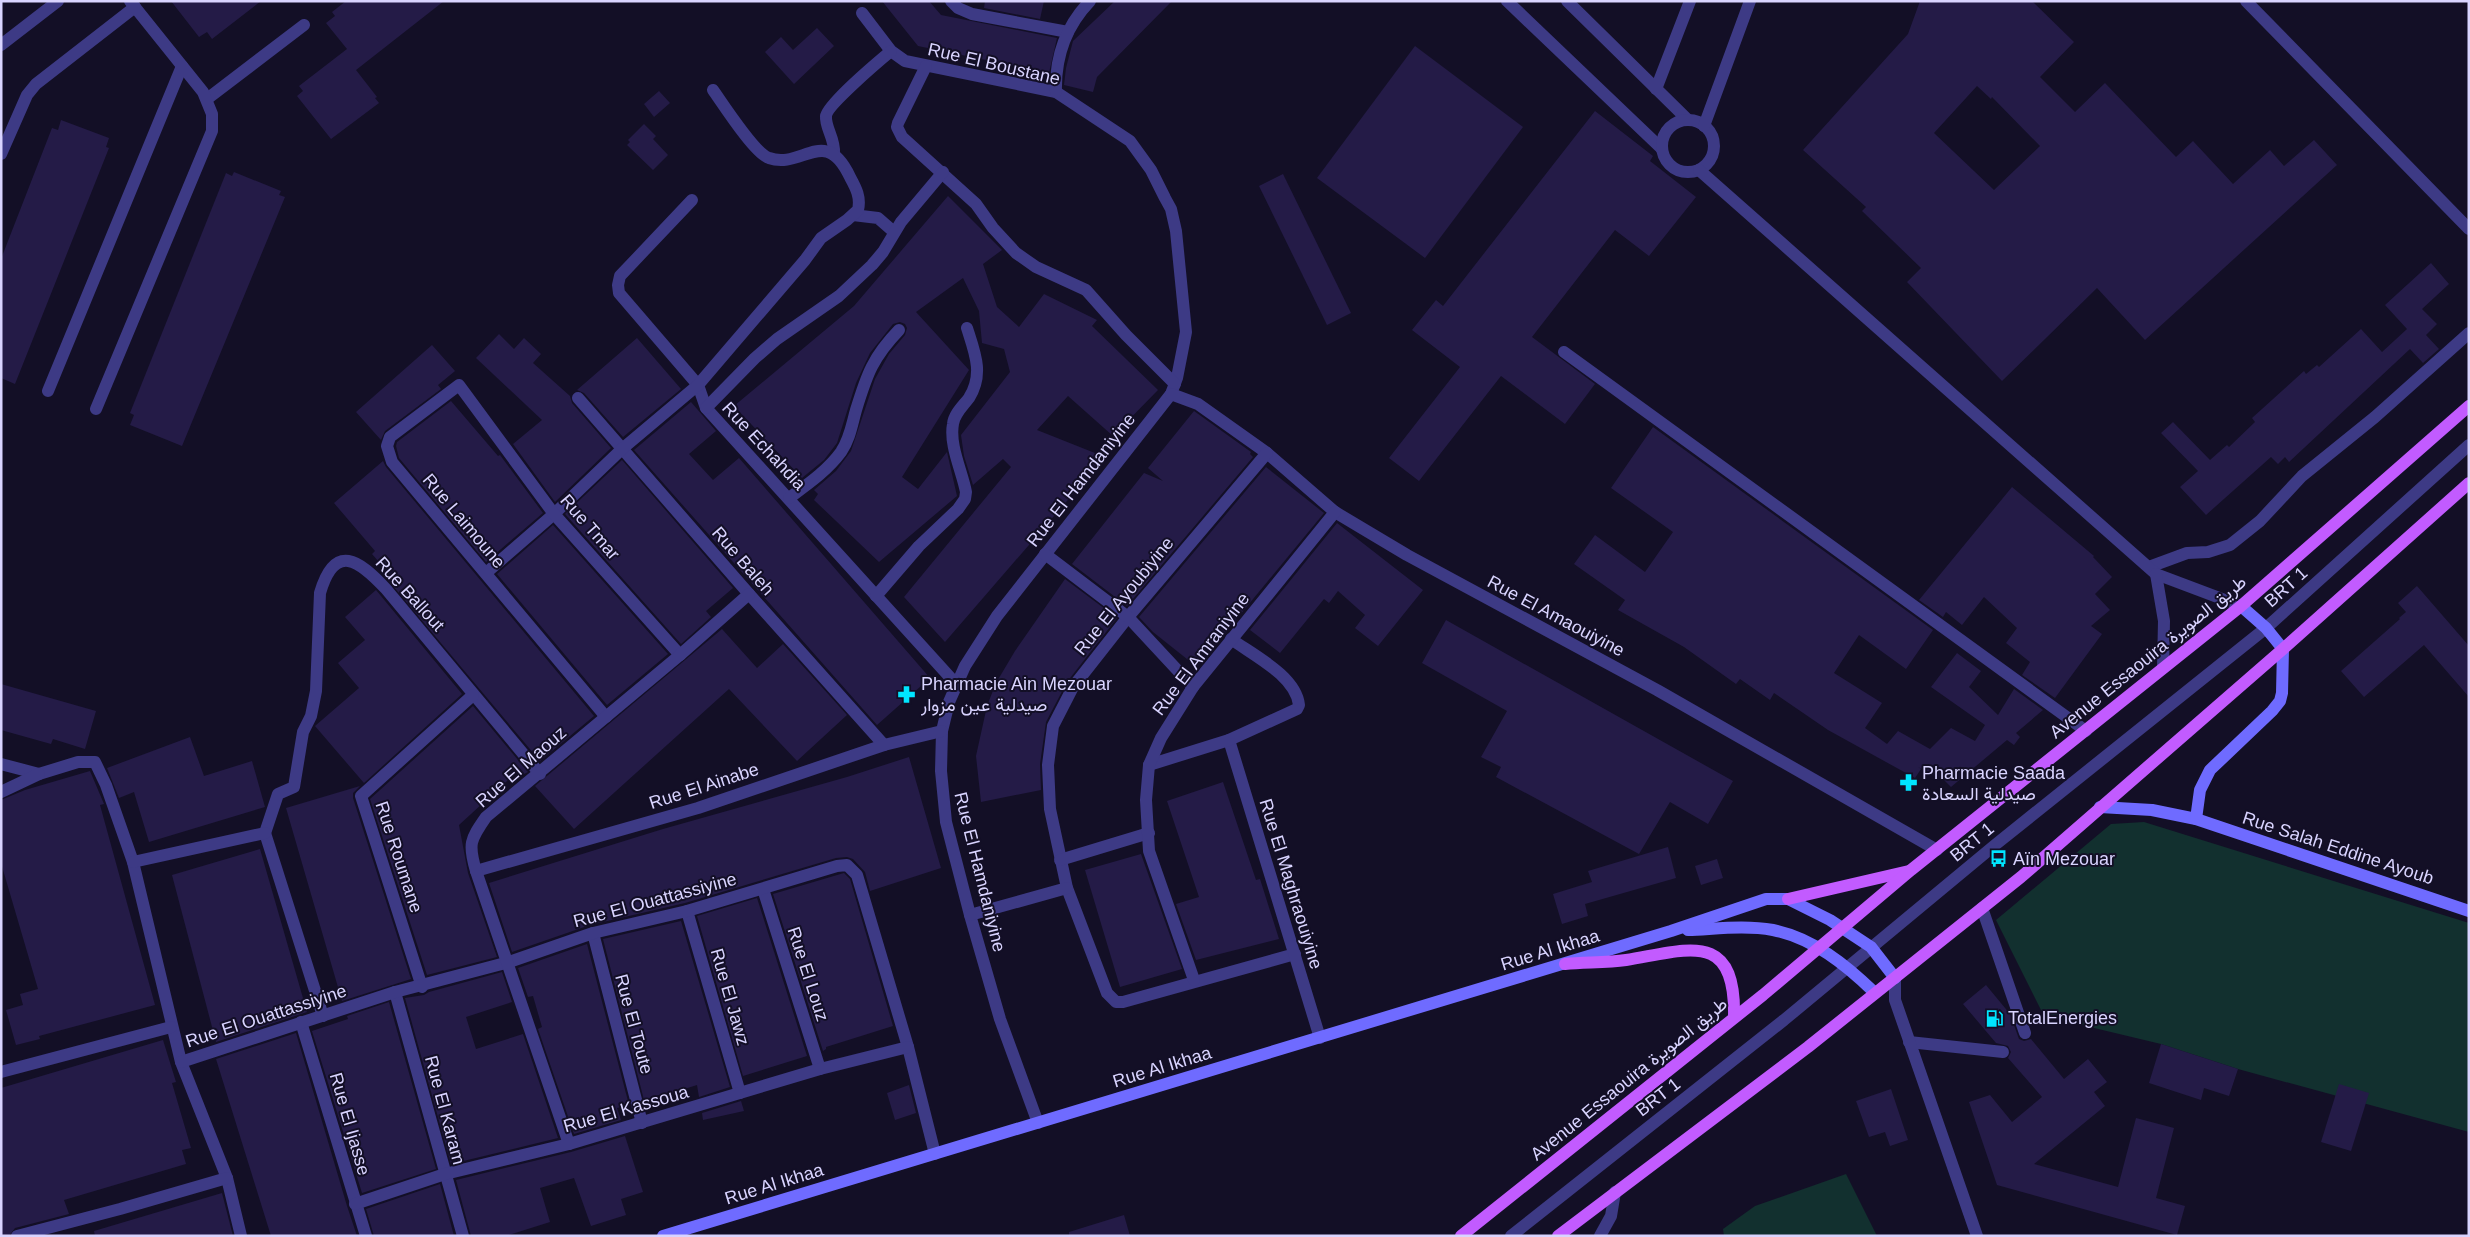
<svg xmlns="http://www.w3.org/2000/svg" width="2470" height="1237" viewBox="0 0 2470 1237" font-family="Helvetica,Vazirmatn,sans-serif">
<rect width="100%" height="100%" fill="#130f26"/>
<g fill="#12302f">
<polygon points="2144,822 2469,923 2469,1132 2238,1069 2161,1044 2044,1016 1996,920 2111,824"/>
<polygon points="1846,1174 1877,1236 1724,1236 1723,1229 1755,1206"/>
</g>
<g fill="#241b47" fill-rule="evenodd">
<polygon points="171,1 261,1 212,39 207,32 199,37"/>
<polygon points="346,1 444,1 356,70 377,97 375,98 379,103 331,139 297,96 303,91 299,86 347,49 326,23 335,16 332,12"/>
<polygon points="882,1 929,1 941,15 1057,38 1049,73 918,46"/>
<polygon points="985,1 1044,1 1040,19 984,8"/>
<polygon points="1115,1 1172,1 1097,77 1093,92 1064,85 1066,68 1073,41"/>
<path d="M1920,1H2032L2074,42L2040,77L2075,112L2105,83L2176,157L2193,141L2233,184L2270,150L2284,166L2314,140L2337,165L2145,340L2097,288L2002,381L1907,282L1921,268L1862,211L1866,207L1803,150L1908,34ZM1977,86L1991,99L1992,97L2040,146L1994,190L1934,133Z"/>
<polygon points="817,28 834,46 794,84 765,52 781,37 793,50"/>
<polygon points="1415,46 1523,127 1425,258 1317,178"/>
<polygon points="659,91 670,103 654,117 644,104"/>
<polygon points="1595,111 1653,156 1650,161 1696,197 1649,256 1615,230 1532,337 1595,384 1565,424 1501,376 1419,481 1389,458 1460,367 1412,330 1436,300 1443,306"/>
<polygon points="61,120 109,138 106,147 109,148 15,384 1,378 1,259 52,128 58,130"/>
<polygon points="644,124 656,136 653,139 668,155 653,170 627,145 630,142 628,140"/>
<polygon points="234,172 281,191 279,195 285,197 182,446 130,425 134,415 130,413 226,173 232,176"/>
<polygon points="1283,174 1351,313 1327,325 1259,186"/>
<polygon points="948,196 1002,250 983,264 997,307 1019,327 1044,294 1097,320 1092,326 1158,390 1113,436 1068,396 1037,430 1105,457 945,642 904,597 1011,467 1003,459 973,485 964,456 961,435 1010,372 1004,349 982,343 979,311 963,278 916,312 969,370 902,477 918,489 947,452 957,496 879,562 814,500 818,494 814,490 836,471 851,451 875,379 889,354 905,335 907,328 905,324 900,322 893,324 870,353 856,383 837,443 824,460 802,478 734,406 854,306"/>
<polygon points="2431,263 2449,284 2422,309 2437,324 2426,335 2439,349 2423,363 2410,349 2289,462 2285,457 2278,464 2271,457 2206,515 2180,487 2198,471 2161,433 2173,422 2210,460 2227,445 2229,447 2255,422 2252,418 2304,371 2306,374 2317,365 2319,367 2361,329 2382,352 2407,329 2385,305"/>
<polygon points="499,334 514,349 524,338 541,354 533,363 570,396 572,403 611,448 555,502 513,444 542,420 476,358"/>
<polygon points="637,338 681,389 623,437 584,393 577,390"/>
<polygon points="432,345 455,371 438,385 441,389 385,431 381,440 356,412"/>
<polygon points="451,401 498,456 500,455 543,513 486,562 399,458 396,446 397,442"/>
<polygon points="691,402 716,431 689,454 713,480 739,458 930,678 877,725 634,450"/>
<polygon points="1194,411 1251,452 1250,454 1253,457 1127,606 1072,564 1144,473 1163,481 1148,468"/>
<polygon points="1653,427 1933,630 1906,669 1859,635 1834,673 1882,703 1865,728 1887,744 1898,731 1930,749 1951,728 1975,741 1985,725 1931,687 1957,653 1981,671 1969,687 1998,715 2014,689 2043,710 2016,733 2020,737 2014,745 2007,740 1951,787 1944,780 1918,767 1921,769 1915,778 1828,730 1774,693 1770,700 1740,679 1736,684 1684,647 1618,610 1625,600 1574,564 1595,535 1645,572 1673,532 1611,488"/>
<polygon points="622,460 733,588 706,611 711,617 681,644 565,514"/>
<polygon points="383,461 386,467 594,716 540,761 388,580 392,577 372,554 375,551 334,503"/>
<polygon points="1266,467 1324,513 1197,667 1153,632 1139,617"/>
<polygon points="2012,487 2094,556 2093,557 2112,577 2095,594 2110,610 2091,626 2102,634 2055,698 2022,675 2030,662 2006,643 2017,628 1984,597 1962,625 1946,612 1943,617 1919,600"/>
<polygon points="1337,523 1423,590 1378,646 1355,628 1365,615 1338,591 1329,603 1324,599 1280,653 1250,630"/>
<polygon points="553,525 668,654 607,705 497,574"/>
<polygon points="1065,579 1117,618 1067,682 1046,722 1040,764 1041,790 981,802 976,756 987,706 996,683 1015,651"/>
<polygon points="2417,586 2469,646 2469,697 2424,645 2364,697 2341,671 2400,619 2399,618 2406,612 2398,603"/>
<polygon points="376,590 462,694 364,783 315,726 359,688 338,663 365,640 345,617"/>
<polygon points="1446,620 1733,781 1708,824 1670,802 1639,854 1496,777 1501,767 1481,757 1507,711 1422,663"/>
<polygon points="722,629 757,668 783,644 847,715 797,761 729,689 574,829 535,786"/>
<polygon points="1,684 96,711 85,749 53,739 51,744 1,730"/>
<polygon points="473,706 528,772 524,774 520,769 459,825 468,873 497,957 427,975 370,799"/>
<polygon points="190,737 204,776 252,761 265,807 149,842 134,792 119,798 107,768"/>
<polygon points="909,757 941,868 870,891 865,872 853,859 847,857 836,858 685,903 590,925 512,952 489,883 663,829 847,777"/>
<polygon points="90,771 104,804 100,805 155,1005 39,1036 40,1039 16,1045 6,1010 23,1005 20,994 38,989 1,863 1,800 25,790"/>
<polygon points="1223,782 1256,880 1260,879 1279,939 1196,960 1176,904 1199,897 1167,801"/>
<polygon points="360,786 353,793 353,798 411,979 342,1001 286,808"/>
<polygon points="1668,847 1676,878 1585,904 1588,916 1562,924 1553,894 1592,882 1588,871"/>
<polygon points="260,849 307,1012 216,1042 172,875"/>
<polygon points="1141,854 1182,969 1120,987 1085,870"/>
<polygon points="1717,859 1723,878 1701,885 1695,866"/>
<polygon points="844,873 850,879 893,1026 826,1047 826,1049 823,1051 773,894"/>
<polygon points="757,898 807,1056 743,1076 697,916"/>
<polygon points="681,921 730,1087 699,1097 697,1085 659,1097 659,1095 644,1100 603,939"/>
<polygon points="587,944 629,1105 617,1108 621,1120 574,1134 538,1029 542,1027 533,996 528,997 518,968"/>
<polygon points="502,972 512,1002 466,1017 476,1049 523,1034 558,1138 451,1164 405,998 424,995 429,992"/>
<polygon points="1986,985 2010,1014 2019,1039 2024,1041 2031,1039 2064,1079 2088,1059 2107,1082 2094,1092 2105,1106 2034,1164 2118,1187 2136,1118 2174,1128 2156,1198 2185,1206 2177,1235 1997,1185 1969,1102 1990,1095 2012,1122 2042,1097 2008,1058 2011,1052 2008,1046 1996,1043 1963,1004"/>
<polygon points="389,1002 436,1169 362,1193 311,1028 312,1031 348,1019 347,1016"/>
<polygon points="296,1033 347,1206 357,1236 271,1236 216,1059"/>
<polygon points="163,1040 176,1082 172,1083 191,1148 182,1150 186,1164 64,1200 69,1214 15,1228 9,1236 1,1236 1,1088"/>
<polygon points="2161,1044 2238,1069 2229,1096 2204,1088 2201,1100 2149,1083"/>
<polygon points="2339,1084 2369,1093 2351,1151 2321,1142"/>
<polygon points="909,1085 916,1113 895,1120 887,1093"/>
<polygon points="1891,1089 1908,1140 1890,1146 1885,1132 1869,1137 1856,1101"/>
<polygon points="741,1101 744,1111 703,1120 702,1113"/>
<polygon points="625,1136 643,1192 621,1199 626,1215 591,1226 574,1178 540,1188 550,1222 506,1236 471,1236 456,1180 571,1152"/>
<polygon points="440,1184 454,1236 374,1236 366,1209"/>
<polygon points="222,1193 233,1236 95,1236 94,1231"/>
<polygon points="1124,1215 1130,1236 1069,1236 1069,1232"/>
</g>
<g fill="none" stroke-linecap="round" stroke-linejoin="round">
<g stroke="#3d3a85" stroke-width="12">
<polyline points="1,45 58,1"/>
<polyline points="1656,89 1690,1"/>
<polyline points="207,99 304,25"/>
<polyline points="1,154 27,95 36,84 135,7"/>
<polyline points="1564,352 2086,731"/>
<polyline points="48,391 182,66"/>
<polyline points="96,409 212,131 212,114 203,92 130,1"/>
<polyline points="2149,567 2187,553 2208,552 2230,545 2260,521 2302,476 2375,417 2469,333"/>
<polyline points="1982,908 2025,1033"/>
<polyline points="1909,1042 2003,1052"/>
<polyline points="1511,1236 1784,1020 1995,845 2266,628 2469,445"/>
<polyline points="1600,1236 1611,1216 1615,1192"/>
</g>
<g stroke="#3d3a85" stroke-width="12">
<polyline points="951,1 958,8 972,14 1068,32"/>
<polyline points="1507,1 1661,148"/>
<polyline points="1567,1 1688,120"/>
<polyline points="2246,1 2469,229"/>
<polyline points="862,13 891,51 905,61 1056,92 1130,141 1151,170 1165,198 1171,209 1176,231 1186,332 1177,378 1171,394 997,616 965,666 949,702 942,731 941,771 946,822 970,915 1000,1019 1038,1123"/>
<polyline points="926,66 898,123 897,127 902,137 976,204 993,228 1016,253 1036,267 1086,290 1126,335 1175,384"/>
<path d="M1056,92C1055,57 1066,26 1090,1"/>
<circle cx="1688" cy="146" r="26"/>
<polyline points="1704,126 1750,1"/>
<path d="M834,153C835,138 825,128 826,116C827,105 879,61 891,51"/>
<polyline points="1699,170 2156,574 2241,606"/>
<polyline points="692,200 620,276 618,285 619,293 698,385 706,408 957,685"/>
<polyline points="853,215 878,218 894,232"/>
<polyline points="1171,394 1198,404 1267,453 1335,512 1407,555 1657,690 1937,850"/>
<polyline points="578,398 749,594 884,745"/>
<polyline points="706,408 755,358 777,339 839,296 872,265 883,252 901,222 943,172"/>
<polyline points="1267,453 1128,617 1073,687 1053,726 1048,765 1050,809 1067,888 1107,993 1116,1002 1123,1002 1295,954"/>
<path d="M789,498C808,484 827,471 841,452C850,439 852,424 856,410C867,374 873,357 899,330"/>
<polyline points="1045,554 1128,617 1193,687"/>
<path d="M486,573L554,514L622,449L698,385L805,260L821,238L847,220L858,210C861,197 856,188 850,177C825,124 802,170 769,158C755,154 723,104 713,90"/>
<polyline points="2156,574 2164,621 2163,668"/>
<path d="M876,596L919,546L958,509L965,499L966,492C962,471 949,445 953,424C954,414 963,406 969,398C984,374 975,353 967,328"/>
<polyline points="606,717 392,462 387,446 390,437 459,385 554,514 680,655"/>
<polyline points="1229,740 1320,1038"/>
<polyline points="1,764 39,774 78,762 95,762 106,785 133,862 181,1062 227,1178 241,1236"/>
<path d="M1149,765L1229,740L1297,709L1299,705C1296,676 1253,655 1231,639"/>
<polyline points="1,792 39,774"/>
<path d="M265,833L278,794L294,787L303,732L311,716L316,691L320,593C335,542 359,560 386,589L540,774"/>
<polyline points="265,833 323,1016"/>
<polyline points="1060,860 1149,833"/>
<polyline points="133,862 265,833"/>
<polyline points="476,871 698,808 884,745 942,731"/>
<polyline points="763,889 820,1069"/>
<polyline points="687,911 740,1093"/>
<polyline points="970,915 1067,888"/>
<polyline points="593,933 642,1123"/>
<polyline points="1895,978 1895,1000 1977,1236"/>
<polyline points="1194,980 1149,851 1146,800 1149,765 1161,738 1193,687 1335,512"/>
<polyline points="422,987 361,796 473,695"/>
<polyline points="395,992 463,1236"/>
<polyline points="301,1022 366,1236"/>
<polyline points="181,1062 395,992 509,962 593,933 687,911 837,866 847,865 857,875 908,1047 935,1154"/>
<polyline points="1,1072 171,1027"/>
<path d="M569,1144L476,871C468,844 470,840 486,817L680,655L749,594"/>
<polyline points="355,1204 445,1174 569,1144 820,1069 908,1047"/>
<polyline points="17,1236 120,1209 227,1178"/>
</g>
<g stroke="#6f6bff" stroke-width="12">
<polyline points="2100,807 2152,810 2196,819 2469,911"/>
<polyline points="2196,819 2200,790 2210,770 2272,711 2280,701 2282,693 2283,649 2266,628 2241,606"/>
<path d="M1688,930C1716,929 1745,925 1773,930C1813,938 1846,965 1874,992"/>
<polyline points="663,1236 1671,931 1766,899 1788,899 1830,920 1871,947 1895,978"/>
</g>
<g stroke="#c25bff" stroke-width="12">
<polyline points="1788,899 1909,871"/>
<path d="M1565,964C1585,962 1606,963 1626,960C1688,950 1736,929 1734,1017"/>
<polyline points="1461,1236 1763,995 1911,870 2241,606 2469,406"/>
<polyline points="1558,1236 1808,1047 2021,877 2283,649 2469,483"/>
</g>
</g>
<defs>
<symbol id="pharmacy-bare" viewBox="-9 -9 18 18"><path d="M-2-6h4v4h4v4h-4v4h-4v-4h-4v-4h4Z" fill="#00e5ff" stroke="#130f26" stroke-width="2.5" paint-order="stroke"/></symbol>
<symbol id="bus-bare" viewBox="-9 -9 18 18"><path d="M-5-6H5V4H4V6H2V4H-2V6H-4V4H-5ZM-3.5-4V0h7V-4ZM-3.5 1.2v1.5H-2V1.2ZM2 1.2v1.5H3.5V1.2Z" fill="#00e5ff" stroke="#130f26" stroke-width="2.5" paint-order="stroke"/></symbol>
<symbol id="fuel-bare" viewBox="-9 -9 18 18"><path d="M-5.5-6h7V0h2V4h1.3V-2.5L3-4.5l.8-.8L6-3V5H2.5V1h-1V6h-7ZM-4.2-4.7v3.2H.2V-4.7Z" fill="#00e5ff" stroke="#130f26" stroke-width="2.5" paint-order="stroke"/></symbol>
</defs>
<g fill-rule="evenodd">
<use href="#pharmacy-bare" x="894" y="682" width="25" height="25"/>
<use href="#pharmacy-bare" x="1896" y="770" width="25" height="25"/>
<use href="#bus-bare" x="1986" y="846" width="25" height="25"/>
<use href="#fuel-bare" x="1982" y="1006" width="25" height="25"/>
</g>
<g text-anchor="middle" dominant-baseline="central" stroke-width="4" stroke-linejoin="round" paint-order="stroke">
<g font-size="18" fill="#d9d4ff" stroke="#130f26">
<text transform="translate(994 64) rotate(13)">Rue El Boustane</text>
<text transform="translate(764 446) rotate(47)">Rue Echahdia</text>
<text transform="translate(1081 480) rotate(-52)">Rue El Hamdaniyine</text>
<text transform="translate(464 521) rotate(50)">Rue Laimoune</text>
<text transform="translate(590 527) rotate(49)">Rue Tmar</text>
<text transform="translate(743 561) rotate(49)">Rue Baleh</text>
<text transform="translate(2286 587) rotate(-42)">BRT 1</text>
<text transform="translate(410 594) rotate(48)">Rue Ballout</text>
<text transform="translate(1124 596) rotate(-51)">Rue El Ayoubiyine</text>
<text transform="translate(1556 616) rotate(28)">Rue El Amaouiyine</text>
<text transform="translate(1201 654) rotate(-53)">Rue El Amraniyine</text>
<text transform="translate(2148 657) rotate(-39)">Avenue Essaouira طريق الصويرة</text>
<text transform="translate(521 767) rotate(-41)">Rue El Maouz</text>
<text transform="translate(704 786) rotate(-18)">Rue El Ainabe</text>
<text transform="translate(1972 842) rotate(-39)">BRT 1</text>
<text transform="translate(2338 848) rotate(18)">Rue Salah Eddine Ayoub</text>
<text transform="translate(399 857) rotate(72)">Rue Roumane</text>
<text transform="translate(980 872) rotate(76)">Rue El Hamdaniyine</text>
<text transform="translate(1291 884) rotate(73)">Rue El Maghraouiyine</text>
<text transform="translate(655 900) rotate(-15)">Rue El Ouattassiyine</text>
<text transform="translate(1550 950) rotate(-17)">Rue Al Ikhaa</text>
<text transform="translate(808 974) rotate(72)">Rue El Louz</text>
<text transform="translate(730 997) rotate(74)">Rue El Jawz</text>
<text transform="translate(266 1016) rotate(-18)">Rue El Ouattassiyine</text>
<text transform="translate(634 1024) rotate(75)">Rue El Toute</text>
<text transform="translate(1162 1067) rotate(-17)">Rue Al Ikhaa</text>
<text transform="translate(1629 1079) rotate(-39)">Avenue Essaouira طريق الصويرة</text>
<text transform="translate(1658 1097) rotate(-38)">BRT 1</text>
<text transform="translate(626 1109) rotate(-16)">Rue El Kassoua</text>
<text transform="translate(445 1110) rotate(75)">Rue El Karam</text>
<text transform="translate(350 1124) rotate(74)">Rue El Ijasse</text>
<text transform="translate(774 1184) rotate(-17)">Rue Al Ikhaa</text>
</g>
<g font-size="18" fill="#d9d4ff" stroke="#130f26" text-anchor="start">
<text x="921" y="684">Pharmacie Ain Mezouar<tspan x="921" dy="21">صيدلية عين مزوار</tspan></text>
<text x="1922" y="773">Pharmacie Saada<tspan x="1922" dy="21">صيدلية السعادة</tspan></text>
<text x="2013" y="859">Aïn Mezouar</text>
<text x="2008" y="1018">TotalEnergies</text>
</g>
</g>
<rect width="2470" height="1237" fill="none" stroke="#d9d4ff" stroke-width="5"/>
</svg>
